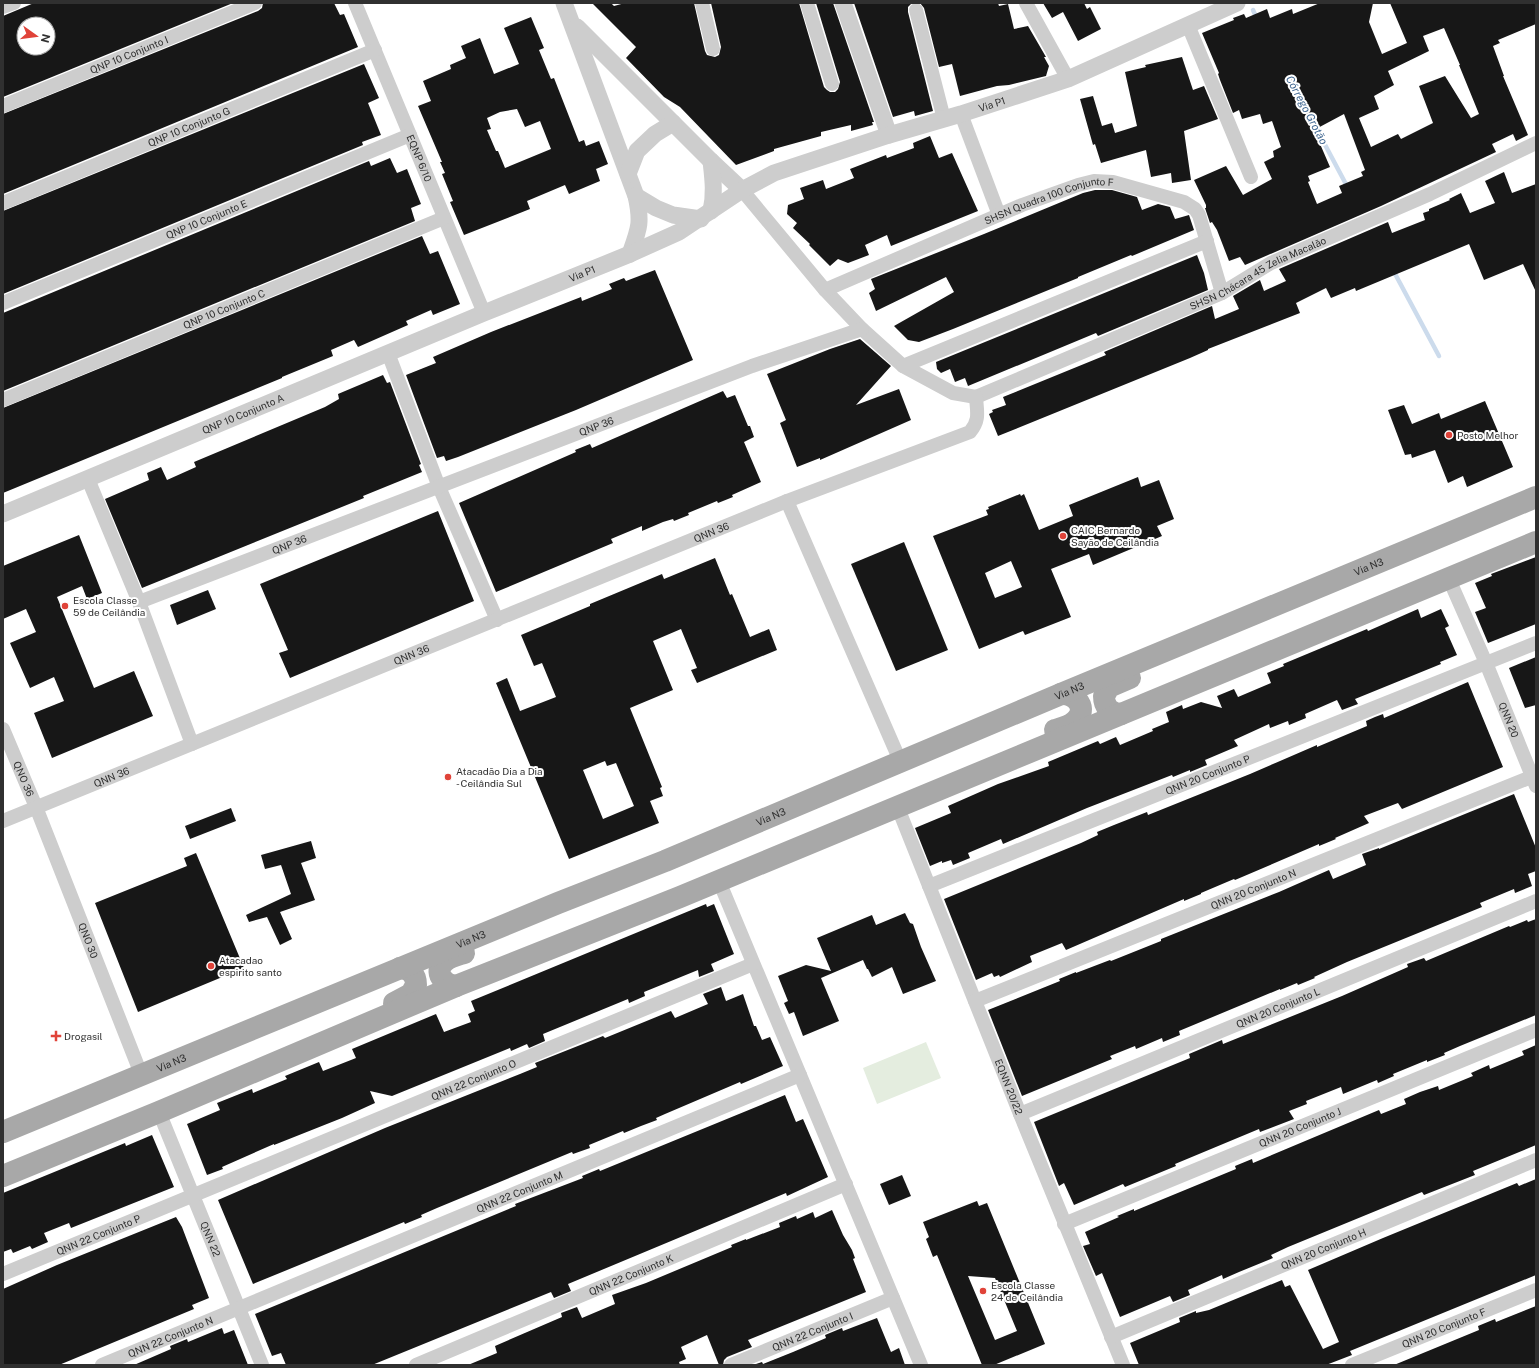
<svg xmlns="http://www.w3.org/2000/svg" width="1539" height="1368" viewBox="0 0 1539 1368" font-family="'Public Sans',sans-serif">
<rect width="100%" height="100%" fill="#fff"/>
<polygon fill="#e4eddf" points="926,1042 941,1078 877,1104 863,1068"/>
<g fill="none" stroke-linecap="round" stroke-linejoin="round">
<g stroke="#ccdbec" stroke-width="4.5">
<polyline points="1253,10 1257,19"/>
<polyline points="1314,124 1348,188"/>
<polyline points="1393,270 1439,356"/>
</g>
</g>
<g fill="#171717" fill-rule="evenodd">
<path d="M34,3H233L3,97V16ZM24,24H48V48H24Z"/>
<polygon points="263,3 334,3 340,15 344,14 358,47 3,194 3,114 258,11 262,8"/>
<polygon points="592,3 611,3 614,6 625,3 694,3 705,51 707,55 715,57 719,55 721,47 711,3 799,3 824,87 827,90 830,92 835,92 838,89 840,82 816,3 833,3 874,122 872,122 873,125 851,131 851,125 821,132 821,136 774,149 774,151 736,165 680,107 664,97 626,58 636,47"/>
<polygon points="854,3 912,3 908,7 908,12 933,111 915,116 914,111 893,117"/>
<polygon points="920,3 998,3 999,6 1008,4 1014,29 1028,26 1046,57 1044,57 1049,66 1046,76 1009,85 997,86 960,96 952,64 939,67 924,8"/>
<polygon points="1043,3 1084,3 1087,9 1090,7 1101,29 1078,41 1063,12 1052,18"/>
<path d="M1320,3H1373L1369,22L1382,54L1407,43L1390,3H1536V24L1498,40L1500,43L1493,46L1504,76H1503L1528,135L1516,141L1513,134L1492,144L1496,152L1381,206L1245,265L1240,257L1229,261L1217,230L1212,222L1210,223L1205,208H1206V205L1194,180L1226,166L1243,195L1272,179L1264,162L1274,157L1273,151L1281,147L1272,121L1263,124L1260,114L1242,119L1239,110L1233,113L1220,80L1218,74L1219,73L1202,33L1234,20L1233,18L1244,14L1246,18L1267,9L1270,18L1292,9L1293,14ZM1444,28L1460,65H1459L1479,114L1471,118L1445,76L1419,86L1433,123L1401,139L1398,134L1371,147L1359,118L1379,109L1374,96L1394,85L1388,71L1429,51L1423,36ZM1344,114L1365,170L1361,172L1363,176L1339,186L1342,193L1317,204L1308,182L1310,181L1308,176L1330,167L1314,130Z"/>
<path d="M531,17L544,48L539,50L551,79L554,78L579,142L584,140L586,146L599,141L608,164L596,169L600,181L569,194L565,185L527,201L530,209L464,235L450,202L453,201L442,174L445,173L440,162H442L418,106L431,101L423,81L451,69L450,65L466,58L461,46L480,38L494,74L519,64L504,28ZM517,109L525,127L540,121L551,149L505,168L498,151H496L487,130L491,129L487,118L500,112Z"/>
<polygon points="1182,57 1193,90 1204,86 1218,119 1184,131 1191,180 1172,183 1171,173 1151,177 1146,150 1101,163 1095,144 1093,145 1080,99 1093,96 1102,126 1112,123 1115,133 1137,126 1125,72 1146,67 1145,65"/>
<polygon points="364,64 379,98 368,103 381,135 362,142 363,145 3,294 3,211"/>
<polygon points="930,136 939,158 952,153 978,211 891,246 887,235 865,245 869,255 848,263 838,259 830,266 809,245 810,244 793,228 797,223 787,214 788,205 804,199 800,188 823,180 826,189 854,178 850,169 886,155 887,158 914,148 913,143"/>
<polygon points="390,158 397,173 407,169 421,204 411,208 415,221 3,391 3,313 369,161 371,166"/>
<polygon points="1504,172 1512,193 1536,184 1536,292 1523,264 1484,280 1469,244 1356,291 1355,288 1331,298 1326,288 1296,303 1300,313 1208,349 1208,350 1190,358 998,436 989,414 993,412 992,410 1006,405 1003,397 1106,355 1104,352 1212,306 1215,319 1239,309 1233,296 1260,280 1264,291 1286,281 1279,269 1388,222 1392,233 1425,220 1423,213 1429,211 1429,209 1450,200 1449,199 1461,193 1470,213 1495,203 1485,181"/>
<polygon points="1095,190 1112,190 1137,197 1142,210 1158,204 1170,207 1175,219 1189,215 1194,230 1132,256 1131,255 1078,277 1078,278 953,329 919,342 908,340 894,326 954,292 946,277 876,311 869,293 875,289 871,279 984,234 1083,193"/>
<polygon points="422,236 430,254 438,251 460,304 433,315 431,310 406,321 408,325 358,347 354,340 331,350 333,356 282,377 282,378 3,493 3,408"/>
<polygon points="1197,255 1204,273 1208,290 1098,336 1096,333 968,386 965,378 955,382 950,369 941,373 937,369 936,362"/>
<polygon points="655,270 693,360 576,410 458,457 446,461 444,456 437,458 406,375 436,363 433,357 491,332 581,297 582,301 612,289 609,284 624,278 626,281"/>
<polygon points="860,339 891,366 856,405 899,389 911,420 820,460 820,458 797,467 780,423 786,420 767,374 830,349"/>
<polygon points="383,375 387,383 390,382 421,464 419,465 422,472 363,496 364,498 142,588 105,499 149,480 147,473 161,467 167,480 196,467 194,462 325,407 339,399 338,394"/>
<polygon points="723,391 727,398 735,395 748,426 750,426 754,437 744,442 761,482 732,495 733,497 718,503 717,501 688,513 689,515 674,521 673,519 663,522 642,531 642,526 611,539 613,543 496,592 459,503 576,452 575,450 590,444 592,448"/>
<polygon points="1485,401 1513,467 1467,487 1463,476 1448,483 1435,450 1412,458 1411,454 1405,455 1388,410 1404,405 1412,424 1439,413 1441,419"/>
<path d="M1138,477L1141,487L1159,480L1174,519L1157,526L1162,536L1093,565L1089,554L1051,569L1071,617L1025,635L1023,631L979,649L933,536L988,515L986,510L989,509L988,507L1020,494L1021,496L1024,494L1039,530L1073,516L1069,505ZM1011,561L1022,587L995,598L985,573Z"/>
<polygon points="438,511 474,601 290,678 279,653 288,650 260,584"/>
<polygon points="79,535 102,593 87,599 82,586 57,597 94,688 134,671 153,716 52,758 34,713 64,701 54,677 30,688 10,643 36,632 26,609 3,619 3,566"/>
<polygon points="904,542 948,650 896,671 851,564"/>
<polygon points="1536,557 1536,624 1488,643 1475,612 1486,608 1475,583 1492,576 1491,574"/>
<path d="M715,558L730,595L732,594L750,637L769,629L777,650L697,683L691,670L697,668L681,629L653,641L673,690L630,708L662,787L660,788L663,796L650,801L659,823L569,859L496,683L507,678L520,711L556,697L542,663L534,666L521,635L590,606V604L662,574L664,579ZM605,761L607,766L616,763L634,806L603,819L583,770Z"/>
<polygon points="208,590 216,609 177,625 170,605"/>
<polygon points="1418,609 1421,618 1441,609 1449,626 1445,628 1457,655 1440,662 1441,664 1355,699 1358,704 1342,710 1337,700 1305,714 1306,718 1289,725 1288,721 1270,728 1269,724 1234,740 1238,746 1205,760 1207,765 1190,772 1190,770 1173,777 1172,775 1087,808 1003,844 1001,839 968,853 970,858 953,865 951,860 942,863 942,861 930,866 915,828 951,813 948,806 998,784 1049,766 1048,762 1098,741 1100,744 1116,737 1120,745 1153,731 1152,729 1169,722 1166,712 1182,705 1183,709 1201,702 1222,708 1217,696 1234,689 1238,697 1271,683 1267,673 1284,666 1283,664 1367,629 1368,631"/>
<polygon points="1536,657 1536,705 1525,708 1509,668"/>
<polygon points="1468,682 1503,767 1402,809 1398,803 1364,816 1369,823 1335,838 1336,839 1319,846 1319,844 1235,880 1234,879 1201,893 1201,894 1184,901 1184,899 1066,950 1062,943 1030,956 1032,962 1000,977 999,975 994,977 992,973 976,980 944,899 1081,843 1098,835 1097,832 1114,825 1147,812 1148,815 1250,774 1317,745 1317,747 1367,726 1366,721 1375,717 1383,714 1384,718"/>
<polygon points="1514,794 1536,848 1536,871 1528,874 1532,886 1515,893 1514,889 1480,903 1482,907 1347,962 1314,977 1315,978 1298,985 1297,983 1280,990 1280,989 1179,1031 1180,1035 1163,1042 1162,1038 1136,1049 1135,1046 1110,1056 1112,1059 1022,1096 988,1010 1060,981 1059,979 1076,972 1076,973 1110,960 1111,961 1161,941 1161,939 1279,892 1329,870 1333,879 1366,865 1362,854 1379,848 1379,849"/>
<polygon points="231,808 236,821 190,839 185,826"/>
<polygon points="311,841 316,858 301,863 315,900 280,912 292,939 280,945 267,917 249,922 246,915 291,894 281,865 265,869 261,855"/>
<polygon points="196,853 244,968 138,1012 95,903 187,866 184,858"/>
<polygon points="706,904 707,907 714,904 734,954 711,964 714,971 699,977 698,970 644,992 645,996 629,1003 628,999 543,1034 545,1041 529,1048 527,1044 511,1051 510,1048 392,1096 370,1091 375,1103 342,1118 274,1145 274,1144 222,1167 223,1169 207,1175 187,1124 220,1110 217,1103 252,1089 253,1093 287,1079 285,1076 319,1062 323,1071 356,1058 352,1049 436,1014 444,1032 471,1022 468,1014 475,1011 471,1001"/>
<polygon points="905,913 910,923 913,924 921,947 936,981 903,994 892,967 872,977 868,969 867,969 863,960 821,978 839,1021 803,1036 794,1012 789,1014 784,1003 788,1001 778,976 806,965 831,971 817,938 872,915 876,925"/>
<polygon points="1536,919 1536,1015 1460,1046 1444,1053 1445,1055 1427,1062 1427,1060 1393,1074 1394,1076 1378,1083 1377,1080 1343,1094 1341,1087 1306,1101 1307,1104 1289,1111 1294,1119 1260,1132 1259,1129 1175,1164 1176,1166 1125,1187 1123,1184 1074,1205 1064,1183 1059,1186 1034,1122 1190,1058 1189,1054 1222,1040 1223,1044 1342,996 1408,967 1407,964 1424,958 1426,961 1509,926 1510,927 1527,920 1528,922"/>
<polygon points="721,987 726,1001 743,994 754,1026 756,1026 762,1040 770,1037 783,1066 741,1084 740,1082 665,1114 656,1118 657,1120 641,1126 624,1133 623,1131 589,1145 590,1148 573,1154 572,1152 437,1208 421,1215 422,1217 405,1224 404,1222 253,1284 218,1200 385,1128 520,1074 537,1067 535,1063 603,1036 605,1038 671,1011 675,1018 708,1004 703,994"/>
<polygon points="1536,1045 1536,1145 1473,1171 1475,1175 1424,1195 1422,1192 1288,1247 1271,1255 1273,1258 1239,1272 1223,1279 1222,1275 1188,1290 1190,1295 1173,1302 1170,1296 1120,1317 1102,1273 1096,1276 1083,1246 1090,1244 1085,1232 1119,1217 1117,1216 1134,1209 1134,1211 1236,1169 1235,1166 1252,1159 1253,1163 1379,1110 1381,1114 1406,1104 1404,1099 1420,1092 1438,1086 1439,1090 1473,1076 1471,1073 1489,1065 1490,1069 1524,1055 1522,1051"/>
<polygon points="785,1095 796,1122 803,1119 828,1177 787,1196 786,1193 568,1284 571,1291 554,1298 551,1292 372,1365 286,1365 281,1353 272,1356 255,1314 516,1206 515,1204 583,1178 582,1176 599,1169 600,1171"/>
<polygon points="152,1135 174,1187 71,1228 69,1223 44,1233 48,1242 32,1249 30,1246 13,1253 11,1249 3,1252 3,1193 125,1143 126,1146"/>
<polygon points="902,1175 911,1196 889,1205 880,1184"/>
<polygon points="1536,1179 1536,1275 1350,1351 1352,1355 1326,1365 1139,1365 1130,1343 1180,1322 1179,1318 1196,1311 1196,1313 1209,1310 1282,1280 1285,1287 1290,1285 1323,1349 1339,1342 1308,1270 1383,1238 1517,1183 1519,1186"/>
<path d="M977,1201L979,1206L987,1203L1045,1344L994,1365H982L937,1255L933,1257L926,1239L929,1237L923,1222ZM968,1276L995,1278L1017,1331L995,1340Z"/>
<polygon points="832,1210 843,1235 852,1250 855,1258 853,1259 866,1292 748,1340 752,1347 727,1357 724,1360 723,1365 719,1365 707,1335 681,1347 686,1359 679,1362 680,1365 468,1365 497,1353 495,1346 562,1317 561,1313 577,1307 582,1318 615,1304 612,1295 646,1283 732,1247 731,1245 746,1239 746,1240 780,1227 779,1223 796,1216 797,1219 813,1212 815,1218"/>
<polygon points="176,1217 182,1227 209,1298 192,1305 194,1309 59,1365 3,1365 3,1289 57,1265"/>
<polygon points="1536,1306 1536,1365 1394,1365 1479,1330 1478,1326 1495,1319 1496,1322"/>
<polygon points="877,1318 891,1352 899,1348 905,1365 753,1365 762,1362 763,1364 793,1352 826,1338 825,1335 842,1328 843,1331"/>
<polygon points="222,1328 224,1334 234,1330 248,1365 134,1365 171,1349 170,1346 187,1339 188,1342"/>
</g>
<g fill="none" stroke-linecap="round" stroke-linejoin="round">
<g stroke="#cdcdcd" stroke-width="14">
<path id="s1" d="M355,3L484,313"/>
<polyline points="702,3 713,49"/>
<polyline points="807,3 832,84"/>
<polyline points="1026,3 1068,79"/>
<polyline points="3,7 14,3"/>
<polyline points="916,10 944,119"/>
<polyline points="1188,25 1251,177"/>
<path id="s2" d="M3,106L255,3"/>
<polyline points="961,114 999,215"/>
<polyline points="742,190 825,290 862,329 903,366 953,393 976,397"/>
<path id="s3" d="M3,203L375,50"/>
<path id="s4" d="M825,290L1022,205L1078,185L1094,181L1113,182L1184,202L1195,209L1199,215L1222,293"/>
<path id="s5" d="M3,303L410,135"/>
<polyline points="388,353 439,487 497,620"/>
<polyline points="903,366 1207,241"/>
<path id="s6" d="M976,397L1222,293L1271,263L1430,194L1536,143"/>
<path id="s7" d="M3,400L444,218"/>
<polyline points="88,479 139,602 192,744"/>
<polyline points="787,501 901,763"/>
<path id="s8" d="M1449,579L1486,663L1536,786"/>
<path id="s9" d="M139,602L752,366L862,329"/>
<path id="s10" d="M3,729L36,807L141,1074"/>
<path id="s11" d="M898,808L1020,1114L1123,1365"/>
<path id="s12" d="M3,821L787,501L970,432C980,420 977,412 976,397"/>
<polyline points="719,881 921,1365"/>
<path id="s13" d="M929,886L1536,643"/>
<path id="s14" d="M975,1001L1536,775"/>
<path id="s15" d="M159,1112L262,1365"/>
<path id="s16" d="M1020,1114L1536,901"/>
<path id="s17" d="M1064,1224L1536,1030"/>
<path id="s18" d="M3,1274L753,964"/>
<path id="s19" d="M1111,1337L1536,1160"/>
<path id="s20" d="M102,1365L800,1075"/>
<path id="s21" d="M416,1365L846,1184"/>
<path id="s22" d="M731,1365L893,1298"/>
<path id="s23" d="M1352,1365L1536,1290"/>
</g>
<g stroke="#cdcdcd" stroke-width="17">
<path d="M564,3L636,196C642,223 639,229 630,254"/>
<polyline points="843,3 889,135"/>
<polyline points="577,27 711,161 742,190"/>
<polyline points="628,174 637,151 655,134 673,123"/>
<polyline points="636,196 656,208 673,215 701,219"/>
<path d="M711,211C715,194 713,179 711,161"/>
<path id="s24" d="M3,514L484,313L630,254L679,232L742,190L774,173L889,135L961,114L1068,79L1237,3"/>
</g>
<g stroke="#a8a8a8" stroke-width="22">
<path d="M1121,714C1110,713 1104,707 1104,696L1109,687L1130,678"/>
<path d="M1055,730C1061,728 1070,726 1075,721C1089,709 1076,693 1061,694"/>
<path d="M456,986C444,985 433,972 444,962C449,957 458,955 464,953"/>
<path d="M394,1003L411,994L416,985C416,974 410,969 400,968"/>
<path id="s25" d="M3,1132L558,903L665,861L1061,694L1536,497"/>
<polyline points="3,1176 159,1112 456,986 680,897 1536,542"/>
</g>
</g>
<g fill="#e04339" stroke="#fff" stroke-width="1.5">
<circle cx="1449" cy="435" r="4"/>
<circle cx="1063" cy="536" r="4"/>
<circle cx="65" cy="606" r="4"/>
<circle cx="448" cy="777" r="4"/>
<circle cx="211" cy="966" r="4"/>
<path d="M54 1030h4v4h4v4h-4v4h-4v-4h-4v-4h4z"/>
<circle cx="983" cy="1291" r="4"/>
</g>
<g text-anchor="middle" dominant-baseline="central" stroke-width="4" stroke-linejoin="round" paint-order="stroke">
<g font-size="10" fill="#303030" stroke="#fff">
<text stroke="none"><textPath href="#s2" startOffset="136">QNP 10 Conjunto I</textPath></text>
<text stroke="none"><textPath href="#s24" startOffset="1073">Via P1</textPath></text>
<text stroke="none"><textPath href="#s3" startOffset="201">QNP 10 Conjunto G</textPath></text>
<text stroke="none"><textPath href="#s1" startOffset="168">EQNP 6/10</textPath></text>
<text stroke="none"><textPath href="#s4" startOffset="242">SHSN Quadra 100 Conjunto F</textPath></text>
<text stroke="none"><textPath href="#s5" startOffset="220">QNP 10 Conjunto E</textPath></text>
<text stroke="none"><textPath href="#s24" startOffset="627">Via P1</textPath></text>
<text stroke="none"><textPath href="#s6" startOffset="308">SHSN Chácara 45 Zelia Macalão</textPath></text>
<text stroke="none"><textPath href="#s7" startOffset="239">QNP 10 Conjunto C</textPath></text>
<text stroke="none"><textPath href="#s24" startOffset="260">QNP 10 Conjunto A</textPath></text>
<text stroke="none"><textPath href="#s9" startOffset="490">QNP 36</textPath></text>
<text stroke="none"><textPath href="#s12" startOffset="765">QNN 36</textPath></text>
<text stroke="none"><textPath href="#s9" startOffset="161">QNP 36</textPath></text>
<text stroke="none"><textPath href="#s25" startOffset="1478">Via N3</textPath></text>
<text stroke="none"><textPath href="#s12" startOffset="441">QNN 36</textPath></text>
<text stroke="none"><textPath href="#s25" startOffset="1154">Via N3</textPath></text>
<text stroke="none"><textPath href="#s8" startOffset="153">QNN 20</textPath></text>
<text stroke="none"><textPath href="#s13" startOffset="300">QNN 20 Conjunto P</textPath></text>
<text stroke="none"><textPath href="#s12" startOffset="117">QNN 36</textPath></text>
<text stroke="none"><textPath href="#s10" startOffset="54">QNO 36</textPath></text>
<text stroke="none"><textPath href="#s25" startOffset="830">Via N3</textPath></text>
<text stroke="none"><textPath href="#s14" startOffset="300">QNN 20 Conjunto N</textPath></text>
<text stroke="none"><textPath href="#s25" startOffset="506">Via N3</textPath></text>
<text stroke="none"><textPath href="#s10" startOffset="228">QNO 30</textPath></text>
<text stroke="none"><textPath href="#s16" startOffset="279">QNN 20 Conjunto L</textPath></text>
<text stroke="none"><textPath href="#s25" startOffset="182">Via N3</textPath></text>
<text stroke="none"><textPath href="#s18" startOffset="509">QNN 22 Conjunto O</textPath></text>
<text stroke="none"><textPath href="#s11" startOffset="300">EQNN 20/22</textPath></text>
<text stroke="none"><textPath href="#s17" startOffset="255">QNN 20 Conjunto J</textPath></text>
<text stroke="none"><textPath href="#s20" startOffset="452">QNN 22 Conjunto M</textPath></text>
<text stroke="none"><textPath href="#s18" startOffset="103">QNN 22 Conjunto P</textPath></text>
<text stroke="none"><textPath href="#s15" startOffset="137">QNN 22</textPath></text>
<text stroke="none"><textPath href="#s19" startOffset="230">QNN 20 Conjunto H</textPath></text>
<text stroke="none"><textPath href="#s21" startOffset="233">QNN 22 Conjunto K</textPath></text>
<text stroke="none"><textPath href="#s23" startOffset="99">QNN 20 Conjunto F</textPath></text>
<text stroke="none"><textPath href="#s22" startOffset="88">QNN 22 Conjunto I</textPath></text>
<text stroke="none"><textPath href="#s20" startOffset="74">QNN 22 Conjunto N</textPath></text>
</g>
<g font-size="10" fill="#303030" stroke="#fff" text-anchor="start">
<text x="1457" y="435">Posto Melhor</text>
<text x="1071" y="530">CAIC Bernardo<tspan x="1071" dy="12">Sayão de Ceilândia</tspan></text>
<text x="73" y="600">Escola Classe<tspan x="73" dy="12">59 de Ceilândia</tspan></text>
<text x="456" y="771">Atacadão Dia a Dia<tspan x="456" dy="12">- Ceilândia Sul</tspan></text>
<text x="219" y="960">Atacadao<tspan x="219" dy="12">espirito santo</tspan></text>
<text x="64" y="1036">Drogasil</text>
<text x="991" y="1285">Escola Classe<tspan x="991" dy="12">24 de Ceilândia</tspan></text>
</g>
<g font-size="11" font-style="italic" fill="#406791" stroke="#fff">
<text transform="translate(1307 110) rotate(62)">Córrego Grotão</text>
</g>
</g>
<rect width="1539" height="1368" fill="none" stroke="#303030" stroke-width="8"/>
<g transform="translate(36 36) rotate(104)"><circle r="19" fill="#ffffff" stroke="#acacac"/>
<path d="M0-3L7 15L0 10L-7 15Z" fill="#e04339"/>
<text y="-6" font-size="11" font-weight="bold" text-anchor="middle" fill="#303030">N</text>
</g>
</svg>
